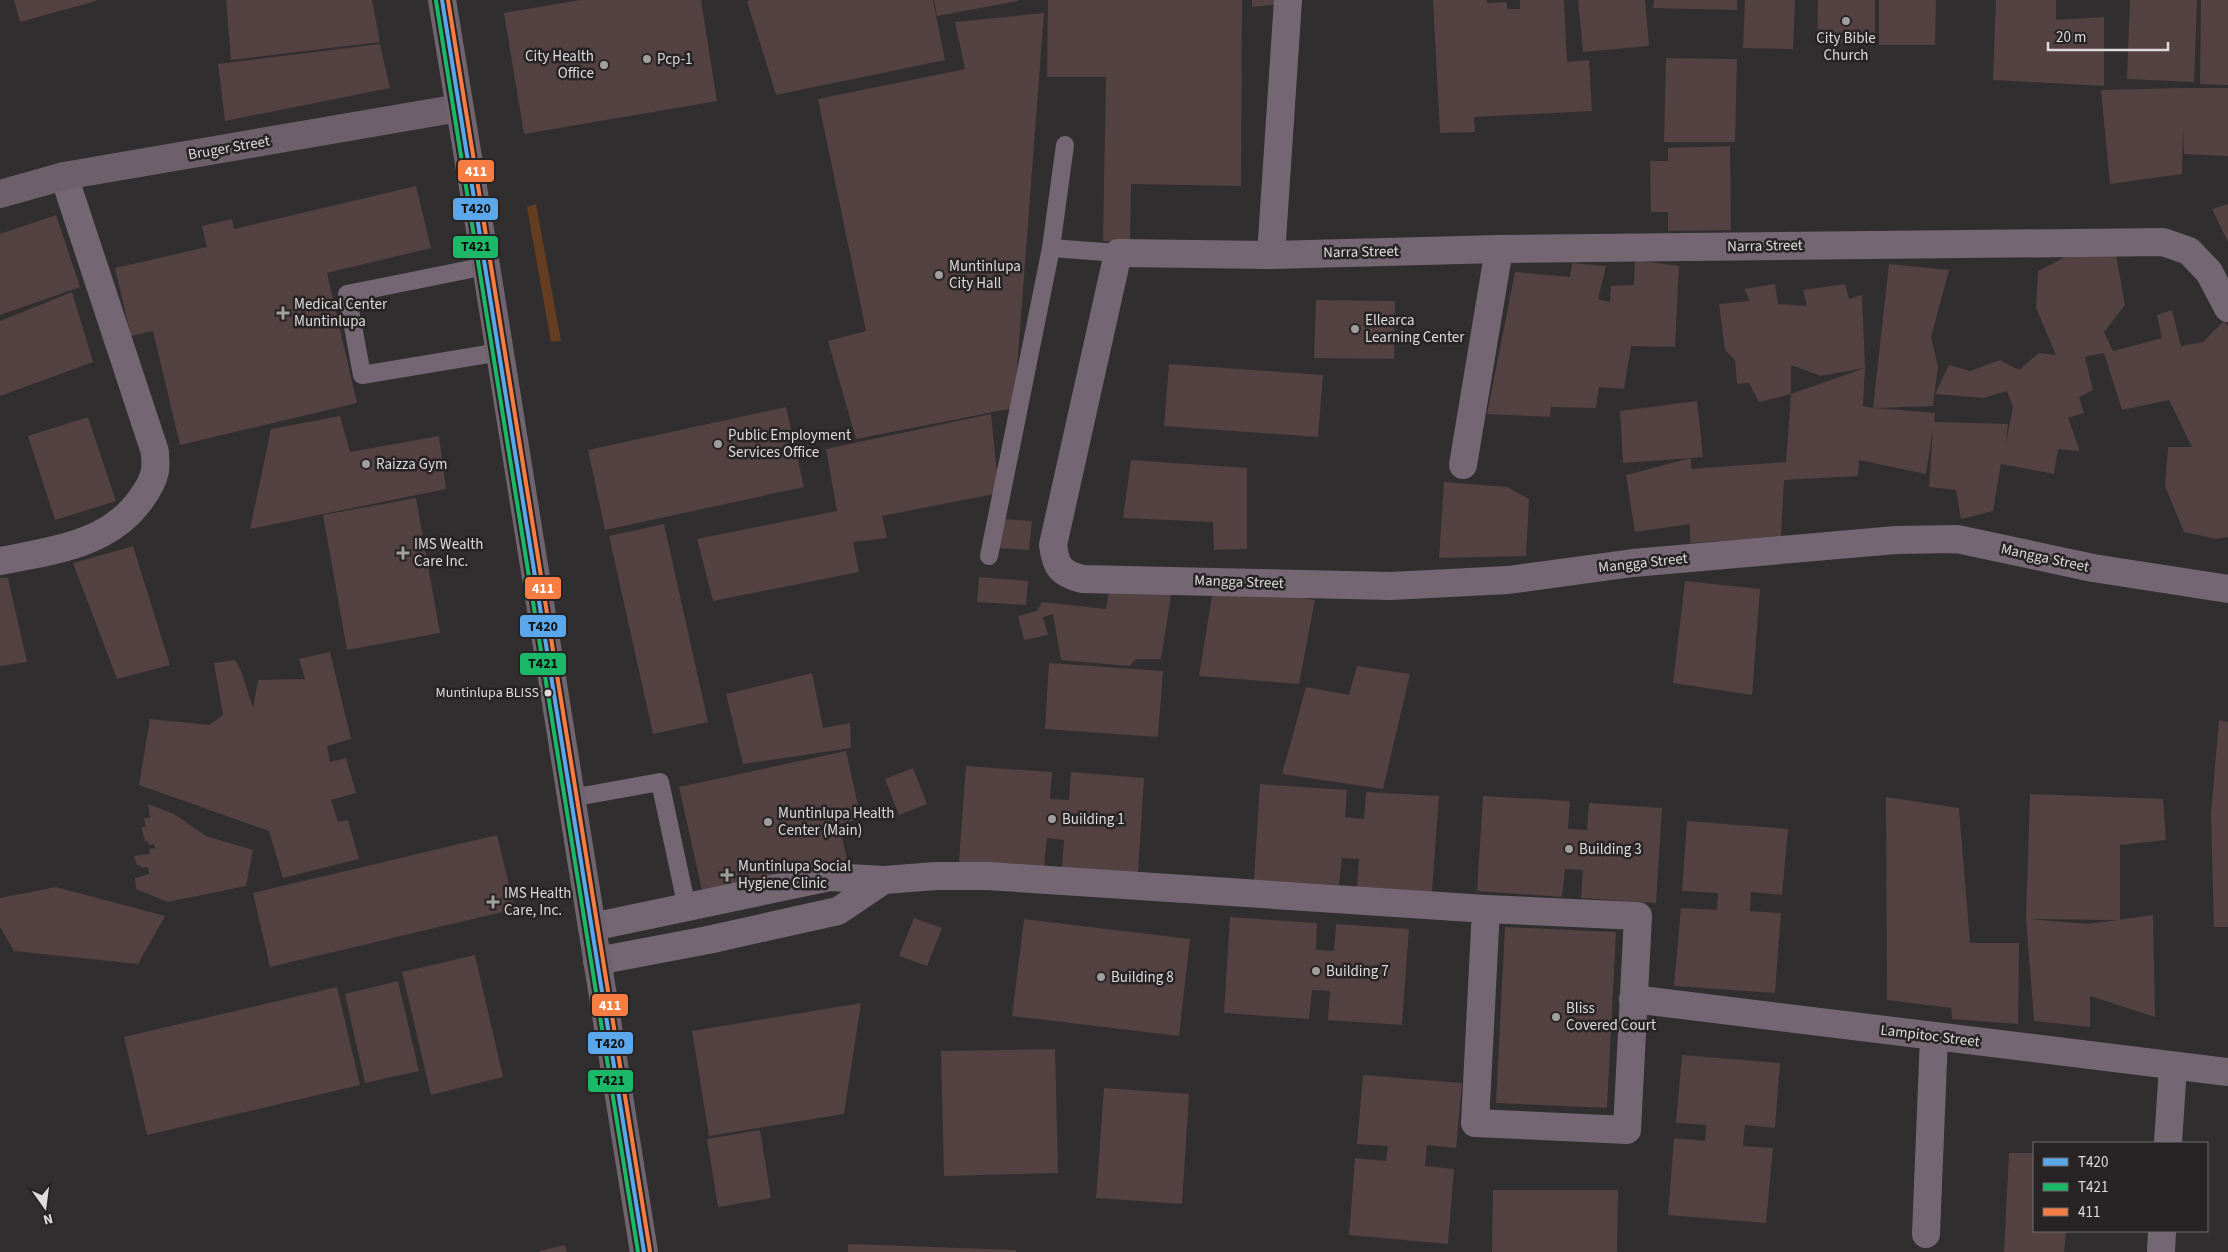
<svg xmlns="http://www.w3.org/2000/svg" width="2228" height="1252" viewBox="0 0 2228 1252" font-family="'Source Sans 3',sans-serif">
<rect width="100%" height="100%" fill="#312e2f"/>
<polygon fill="#653e21" points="536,204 561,341 551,342 527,207"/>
<g fill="#544141">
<polygon points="14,0 96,0 96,1 20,22"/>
<polygon points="226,0 372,0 380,42 231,60"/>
<polygon points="580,0 701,0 717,101 524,134 504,13"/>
<polygon points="750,0 933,0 945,60 776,95 747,1"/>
<polygon points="934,0 1018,0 1018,1 937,16"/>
<polygon points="1048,0 1242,0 1241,186 1131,184 1130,241 1103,241 1106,77 1047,77"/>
<polygon points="1252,0 1281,0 1281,4 1252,7"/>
<polygon points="1433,0 1487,0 1487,3 1507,2 1507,9 1520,9 1520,0 1564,0 1567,62 1589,60 1592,111 1474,117 1475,132 1440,133"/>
<polygon points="1578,0 1645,0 1649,46 1583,52"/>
<polygon points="1654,0 1737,0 1737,10 1653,8"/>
<polygon points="1745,0 1795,0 1793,49 1743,48"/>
<polygon points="1818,0 1875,0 1875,44 1817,43"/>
<polygon points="1879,0 1936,0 1935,45 1879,45"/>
<polygon points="1996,0 2056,0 2056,20 2104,17 2104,86 1993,80"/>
<polygon points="2130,0 2197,0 2194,82 2127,79"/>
<polygon points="2201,0 2228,0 2228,85 2200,84"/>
<polygon points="1044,13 1014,408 856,439 828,341 866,331 818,99 965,69 955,22"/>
<polygon points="380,44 390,88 225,121 218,64"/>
<polygon points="1666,58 1737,59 1735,142 1664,142"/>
<polygon points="2184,88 2228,88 2228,156 2184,154 2183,129 2182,174 2110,184 2101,90"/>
<polygon points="1730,146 1731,230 1668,231 1668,212 1651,212 1650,161 1668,161 1668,148"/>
<polygon points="416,186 431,248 327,273 357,403 180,445 153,331 131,336 115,268 207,247 202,226 232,219 234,229"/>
<polygon points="2228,204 2228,242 2212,209"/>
<polygon points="56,215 80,287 0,315 0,234"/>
<polygon points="2092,243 2115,249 2125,305 2104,332 2113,351 2162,338 2157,315 2172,310 2181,346 2203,342 2224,321 2228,326 2228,537 2216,539 2184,532 2165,486 2168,447 2192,447 2169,400 2122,410 2104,353 2085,357 2093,390 2079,397 2084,413 2068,418 2080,451 2058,449 2054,474 2001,464 1993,511 1961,519 1956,490 1929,487 1933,428 1926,474 1859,460 1858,476 1784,480 1781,537 1690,543 1690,524 1635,532 1626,475 1691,458 1623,463 1620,411 1697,401 1703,457 1691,458 1691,469 1786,462 1791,394 1865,368 1821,376 1791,365 1791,394 1759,402 1749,383 1737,384 1735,360 1725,350 1719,304 1750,301 1744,289 1775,284 1778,304 1807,306 1803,290 1845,284 1849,299 1862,295 1865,368 1863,406 1873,408 1889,264 1949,270 1931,337 1938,367 1934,397 1933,406 1875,408 1935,413 1934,422 2008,424 2005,447 2013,407 2007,391 1983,398 1935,394 1949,365 1970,371 2000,360 2019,370 2039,353 2056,355 2036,308 2038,271"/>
<polygon points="1635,260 1679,266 1675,347 1631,346 1624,389 1599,387 1596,408 1551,407 1550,417 1487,414 1515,272 1570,277 1572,263 1606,266 1598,299 1610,302 1611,286 1634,285"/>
<polygon points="72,292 93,362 0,396 0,321"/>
<polygon points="1316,300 1395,301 1394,359 1314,358"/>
<polygon points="1169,364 1323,375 1318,437 1164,426"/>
<polygon points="786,407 804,487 605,530 588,450"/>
<polygon points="991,414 999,493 882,516 887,538 853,542 859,572 713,601 697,539 837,511 826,449"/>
<polygon points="340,416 350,452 439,436 446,489 250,529 271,429"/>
<polygon points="88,417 116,501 55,520 28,436"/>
<polygon points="1131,460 1247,468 1247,549 1214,550 1213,522 1123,518"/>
<polygon points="1444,482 1507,487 1529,499 1526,556 1439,558"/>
<polygon points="416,498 440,633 347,650 323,515"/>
<polygon points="1001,519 1032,521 1029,550 998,548"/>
<polygon points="664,524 708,722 653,734 609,536"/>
<polygon points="133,546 170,665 117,679 73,563"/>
<polygon points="979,577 1028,581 1026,605 977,602"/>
<polygon points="0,578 8,578 27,662 0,666"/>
<polygon points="1111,581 1173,583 1161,659 1136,659 1129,666 1061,660 1053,614 1043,617 1048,635 1024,640 1018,616 1037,611 1042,602 1106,609"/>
<polygon points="1685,581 1760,589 1752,695 1673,683"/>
<polygon points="1214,584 1315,600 1299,684 1199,676"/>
<polygon points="330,652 351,739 327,746 330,762 346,758 356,793 331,800 338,822 348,820 359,859 283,878 269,831 139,785 150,719 209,725 223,715 214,663 235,660 241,671 253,708 258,680 305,679 299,659"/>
<polygon points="1049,663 1163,671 1158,737 1045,729"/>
<polygon points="1357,666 1410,674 1383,789 1282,774 1306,687 1349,695"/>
<polygon points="812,673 823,728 850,723 851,748 743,764 726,694"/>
<polygon points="2219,720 2228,722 2228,927 2214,927 2211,814"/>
<polygon points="846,751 861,819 839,824 848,864 703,895 679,787"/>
<polygon points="966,766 1052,772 1050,799 1069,800 1071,772 1144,778 1138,873 1062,869 1064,840 1047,838 1044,867 959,862"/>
<polygon points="913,768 927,804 899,815 885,779"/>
<polygon points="1260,784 1347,790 1345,817 1364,819 1366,792 1439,796 1432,892 1357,887 1359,859 1342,858 1339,885 1254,880"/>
<polygon points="2030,794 2163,799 2166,840 2120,845 2120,920 2030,919 2088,924 2153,915 2155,1017 2090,996 2090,1027 2034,1021 2026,918"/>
<polygon points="1483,796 1570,801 1568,829 1587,830 1589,803 1662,808 1656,903 1581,898 1583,870 1565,869 1562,897 1477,891"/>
<polygon points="1886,797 1959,808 1970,943 2019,943 2018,1024 1952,1019 1951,1008 1887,1000"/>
<polygon points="148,804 174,814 206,836 253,850 246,886 168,902 136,889 135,878 149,874 148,867 141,868 140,865 137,865 134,856 150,854 149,849 155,848 154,844 149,845 148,842 145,841 141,827 146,827 144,818 150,818"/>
<polygon points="1687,821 1788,829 1782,895 1751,892 1750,911 1781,913 1775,993 1674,986 1681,908 1717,910 1718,893 1682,891"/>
<polygon points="497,835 515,909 270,967 253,893"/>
<polygon points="56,887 165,916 138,964 14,951 0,927 0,898"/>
<polygon points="1230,917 1317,923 1316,950 1334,951 1336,924 1409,929 1402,1025 1328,1020 1330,991 1312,990 1309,1019 1224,1013"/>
<polygon points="914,918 942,928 927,966 899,956"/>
<polygon points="1024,919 1190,939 1179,1036 1012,1016"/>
<polygon points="1505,927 1616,932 1607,1108 1496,1103"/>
<polygon points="475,955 503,1077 431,1095 402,972"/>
<polygon points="398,981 419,1071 365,1083 345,994"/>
<polygon points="337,987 360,1085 147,1135 124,1037"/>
<polygon points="861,1003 844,1114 709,1136 692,1031"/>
<polygon points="1055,1049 1058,1173 944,1176 941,1051"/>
<polygon points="1682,1055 1780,1063 1775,1128 1745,1125 1743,1146 1773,1148 1766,1223 1668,1215 1674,1138 1705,1141 1706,1125 1676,1123"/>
<polygon points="1363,1075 1462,1083 1456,1148 1427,1145 1425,1166 1454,1169 1448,1244 1349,1235 1355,1158 1386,1161 1388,1146 1357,1144"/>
<polygon points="1104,1088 1189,1094 1182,1204 1096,1198"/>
<polygon points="760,1130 771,1198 718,1207 707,1139"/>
<polygon points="2009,1153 2034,1153 2034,1231 2066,1231 2064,1252 2004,1252"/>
<polygon points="1493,1190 1618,1190 1617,1252 1492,1252"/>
<polygon points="848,1244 1016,1250 1016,1252 848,1252"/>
<polygon points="565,1245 567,1252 540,1252 540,1251"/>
</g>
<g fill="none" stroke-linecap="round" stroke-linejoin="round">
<g stroke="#746773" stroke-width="18">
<polyline points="1051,248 1118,253"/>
<polyline points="486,266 347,294 362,375 500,352"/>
<polyline points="989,556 1051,248 1065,145"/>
<polyline points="571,798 660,782 687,908"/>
</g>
<g stroke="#746773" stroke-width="28">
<polyline points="1271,255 1288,0"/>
<path d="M2228,308L2209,272L2189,251L2163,242L1499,249L1271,255L1118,253L1053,545C1056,567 1060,573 1082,579L1391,586L1508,580L1633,563L1896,540L1957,539L2093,568L2228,589"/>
<polyline points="1463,465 1499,249"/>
<path d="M0,561C51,551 109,545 141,499C147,491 153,481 155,471C156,465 155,458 155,452L64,176"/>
<polyline points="592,927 830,877 884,880 936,876 988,876 1486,909 1638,916 1627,1130 1475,1123 1486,909"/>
<polyline points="597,961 708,940 838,911 884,880"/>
<polyline points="1633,999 2228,1072"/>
<polyline points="2168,1143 2173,1066"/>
<polyline points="1926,1234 1934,1037"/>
<polyline points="2161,1252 2162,1231"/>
</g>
<polyline stroke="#6d606b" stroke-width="28" points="0,194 64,176 459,108"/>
<polyline stroke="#70656f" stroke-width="28" points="442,0 486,266 644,1252"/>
<defs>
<polyline id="bus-1" points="442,0 644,1252"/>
<polyline id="bus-2" points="436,1 638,1252"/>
<polyline id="bus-3" points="448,0 650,1251"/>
</defs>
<use href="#bus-1" stroke="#282425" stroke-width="8"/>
<use href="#bus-2" stroke="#282425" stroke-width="8"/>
<use href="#bus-3" stroke="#282425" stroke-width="8"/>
<use href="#bus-1" stroke="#5aa8eb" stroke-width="4"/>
<use href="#bus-2" stroke="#1ab867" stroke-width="4"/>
<use href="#bus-3" stroke="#f77d43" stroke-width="4"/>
</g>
<g fill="#a19e9f" stroke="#282425" stroke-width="2">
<circle cx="1846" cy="21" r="5"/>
<circle cx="647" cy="59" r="5"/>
<circle cx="604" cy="65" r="5"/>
<circle cx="939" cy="275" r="5"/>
<path d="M280.5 305.5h5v5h5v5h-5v5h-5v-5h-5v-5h5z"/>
<circle cx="1355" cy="329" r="5"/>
<circle cx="718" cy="444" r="5"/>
<circle cx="366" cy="464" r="5"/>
<path d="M400.5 545.5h5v5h5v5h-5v5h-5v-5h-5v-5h5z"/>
<circle cx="1052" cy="819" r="5"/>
<circle cx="768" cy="822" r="5"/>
<circle cx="1569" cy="849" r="5"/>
<path d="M724.5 867.5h5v5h5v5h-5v5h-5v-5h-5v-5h5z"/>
<path d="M490.5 894.5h5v5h5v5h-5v5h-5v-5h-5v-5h5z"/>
<circle cx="1316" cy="971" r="5"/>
<circle cx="1101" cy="977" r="5"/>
<circle cx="1556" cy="1017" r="5"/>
</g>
<circle fill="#dedbdc" stroke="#282425" stroke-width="2" cx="548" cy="693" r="4.5"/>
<g text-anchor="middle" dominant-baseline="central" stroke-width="5" stroke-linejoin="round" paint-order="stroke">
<g font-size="14" fill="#dedbdc" stroke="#282425" text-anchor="end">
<text x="539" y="693">Muntinlupa BLISS</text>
</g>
<g font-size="15" fill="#dedbdc" stroke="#282425" text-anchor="start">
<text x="1846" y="38" text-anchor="middle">City Bible<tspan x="1846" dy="17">Church</tspan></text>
<text x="594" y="56" text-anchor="end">City Health<tspan x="594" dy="17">Office</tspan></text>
<text x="657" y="59">Pcp-1</text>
<text x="949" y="266">Muntinlupa<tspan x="949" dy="17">City Hall</tspan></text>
<text x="294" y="304">Medical Center<tspan x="294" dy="17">Muntinlupa</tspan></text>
<text x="1365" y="320">Ellearca<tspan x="1365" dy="17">Learning Center</tspan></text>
<text x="728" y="435">Public Employment<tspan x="728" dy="17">Services Office</tspan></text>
<text x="376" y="464">Raizza Gym</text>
<text x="414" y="544">IMS Wealth<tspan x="414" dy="17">Care Inc.</tspan></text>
<text x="778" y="813">Muntinlupa Health<tspan x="778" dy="17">Center (Main)</tspan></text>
<text x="1062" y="819">Building 1</text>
<text x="1579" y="849">Building 3</text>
<text x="738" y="866">Muntinlupa Social<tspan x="738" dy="17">Hygiene Clinic</tspan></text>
<text x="504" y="893">IMS Health<tspan x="504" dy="17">Care, Inc.</tspan></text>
<text x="1326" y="971">Building 7</text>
<text x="1111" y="977">Building 8</text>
<text x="1566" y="1008">Bliss<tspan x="1566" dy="17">Covered Court</tspan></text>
</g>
<g font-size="15" fill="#dedbdc" stroke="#282425">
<text transform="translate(229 148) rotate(-10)">Bruger Street</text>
<text transform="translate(1765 246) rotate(-1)">Narra Street</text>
<text transform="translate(1361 252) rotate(-1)">Narra Street</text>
<text transform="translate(2045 558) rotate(12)">Mangga Street</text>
<text transform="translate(1643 563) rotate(-6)">Mangga Street</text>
<text transform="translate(1239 582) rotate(2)">Mangga Street</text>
<text transform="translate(1930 1036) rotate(7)">Lampitoc Street</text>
</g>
</g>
<g stroke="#282425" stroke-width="2">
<rect x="457" y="159" width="38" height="24" rx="5" fill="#f77d43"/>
<rect x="452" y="197" width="47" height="24" rx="5" fill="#5aa8eb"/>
<rect x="452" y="235" width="47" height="24" rx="5" fill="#1ab867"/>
<rect x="524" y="576" width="38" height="24" rx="5" fill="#f77d43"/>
<rect x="519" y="614" width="48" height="24" rx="5" fill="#5aa8eb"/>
<rect x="519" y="652" width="48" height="24" rx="5" fill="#1ab867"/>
<rect x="591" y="993" width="38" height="24" rx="5" fill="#f77d43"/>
<rect x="587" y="1031" width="47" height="24" rx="5" fill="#5aa8eb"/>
<rect x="587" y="1069" width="47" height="24" rx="5" fill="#1ab867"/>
</g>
<g font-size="14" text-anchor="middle" font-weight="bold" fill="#fff">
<text x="476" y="176">411</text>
<text x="543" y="593">411</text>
<text x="610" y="1010">411</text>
</g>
<g font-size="14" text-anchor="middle" font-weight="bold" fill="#111">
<text x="476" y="213">T420</text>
<text x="476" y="251">T421</text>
<text x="543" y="631">T420</text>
<text x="543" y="668">T421</text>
<text x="610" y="1048">T420</text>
<text x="610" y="1085">T421</text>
</g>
<rect x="2033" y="1142" width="175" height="90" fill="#282425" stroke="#716d6e"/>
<rect x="2043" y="1158" width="25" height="8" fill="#5aa8eb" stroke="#716d6e"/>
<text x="2078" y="1167" font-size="15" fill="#dedbdc">T420</text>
<rect x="2043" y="1183" width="25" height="8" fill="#1ab867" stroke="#716d6e"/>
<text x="2078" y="1192" font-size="15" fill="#dedbdc">T421</text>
<rect x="2043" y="1208" width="25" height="8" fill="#f77d43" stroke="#716d6e"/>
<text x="2078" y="1217" font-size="15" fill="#dedbdc">411</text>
<g transform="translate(45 1207) rotate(166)" stroke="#282425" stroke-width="4" paint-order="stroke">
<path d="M0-4L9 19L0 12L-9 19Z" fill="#dedbdc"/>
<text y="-8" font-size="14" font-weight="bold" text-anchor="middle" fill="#dedbdc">N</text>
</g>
<path d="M2048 42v8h120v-8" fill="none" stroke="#dedbdc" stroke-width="2.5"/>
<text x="2056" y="42" font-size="15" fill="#dedbdc" stroke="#282425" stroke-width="4" paint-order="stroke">20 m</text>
</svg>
